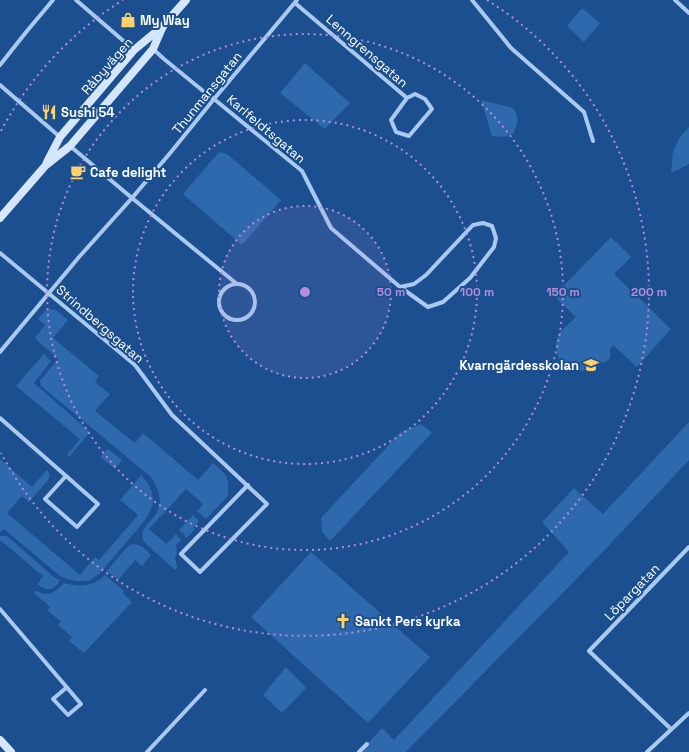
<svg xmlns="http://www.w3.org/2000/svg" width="689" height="752" viewBox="0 0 689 752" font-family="'Space Grotesk',sans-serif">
<rect width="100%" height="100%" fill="#1b4f8f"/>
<g fill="#2e69ad">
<polygon points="582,8 600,23 584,42 567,26"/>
<polygon points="305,63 350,103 325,129 280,93"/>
<path d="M481,100L513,108C520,117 518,124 513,134L503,137L492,136Z"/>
<polygon points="689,127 689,164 671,173 673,151 680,137"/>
<polygon points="219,152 227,154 281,200 242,245 183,194"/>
<path d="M611,237L631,257L614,274L671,329L637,367L613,345L610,349V358L606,362L582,371L553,366L559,360C552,334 559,334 576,317L554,296Z"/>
<path d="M49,309L56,310L68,320L53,338L99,376L95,382L110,394L95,411L135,443L143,433L198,480L213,463C228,476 229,476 228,496L206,519L197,511L203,504L186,489L149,529L166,544L176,534L181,540L176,545L177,553L175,557L177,566V568L175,570L146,544C135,530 151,524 157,512C163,500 158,488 151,477L41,386L40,381L58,359L35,338L45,325L38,319L45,311Z"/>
<polygon points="44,354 51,361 34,383 90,432 69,457 67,455 80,439 16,386"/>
<polygon points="689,422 689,460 597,558 406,752 360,752 382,728 394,740 569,552 542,522 574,488 603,514"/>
<polygon points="421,424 432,433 330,541 322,532 321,518 401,432"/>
<polygon points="108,449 122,460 115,469 100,457"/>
<path d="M0,459L32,487L47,470C50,473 50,476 48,480L29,502L22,496L7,513L80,575L95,557L99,560L138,515L120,500L141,475L147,482L152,492L153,502L152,507L149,513L142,524L100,573L89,581H75L62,577L54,571L4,529L0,533Z"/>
<polygon points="193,515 199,521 194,527 195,529 187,538 179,530"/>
<path d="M0,536H7L55,578L60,580C55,590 46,593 38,584L43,576L0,540Z"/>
<path d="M134,544C142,545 146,550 151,555L142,566L135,560L118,580L107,571L126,548L130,545Z"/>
<polygon points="311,552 430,657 368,723 251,617"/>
<path d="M105,575L124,591L123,593L132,602L84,653L69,641L72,637L58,625L61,622L47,610L50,607L33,592L37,591C49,598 56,591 64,583C75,586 88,587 97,581C100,580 102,577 105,575Z"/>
<polygon points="286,667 306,688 282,713 263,695"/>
</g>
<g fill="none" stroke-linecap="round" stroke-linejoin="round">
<g stroke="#a9c9ee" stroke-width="4">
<polyline points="76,0 134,50"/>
<polyline points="472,0 511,48 584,112 593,141"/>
<polyline points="675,0 689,13"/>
<polyline points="295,3 407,98 415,94 425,99 432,109 409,136 396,132 391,120 407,98"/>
<polyline points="153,49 164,59 208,95 214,99 302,171 331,228 400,287 428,307 443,302 470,278 494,247 496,238 492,226 483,223 473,225 426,275 414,284 400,287"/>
<polyline points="0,65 27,31 53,0"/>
<polyline points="0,85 60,137"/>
<polyline points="70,146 132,198 171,152 214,99 297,0"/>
<polyline points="0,253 135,365 172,415 267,504 200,572 181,554 248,485"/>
<circle cx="237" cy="302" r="18"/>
<polyline points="0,352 79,257 132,198 237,284"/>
<polyline points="0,418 98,504 77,527 45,499 66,476"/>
<polyline points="0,609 81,704 68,715 53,699 66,688"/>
<polyline points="671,729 589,651 689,547"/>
<polyline points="147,752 205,690"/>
<polyline points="359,752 367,744"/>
<polyline points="647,752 689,713"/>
</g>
<g stroke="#d6e6fa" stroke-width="8">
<polyline points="47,162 60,137 134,50 163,26 186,0"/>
<polyline points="0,218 46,165 70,146 153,49 163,26"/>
<polyline points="0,740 11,752"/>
</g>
</g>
<circle cx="305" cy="292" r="86" fill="#b68bdc" fill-opacity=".12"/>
<g fill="none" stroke="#b68bdc" stroke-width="2" stroke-dasharray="2 4">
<circle cx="305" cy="292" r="86"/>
<circle cx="305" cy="292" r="172"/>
<circle cx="305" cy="292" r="258"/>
<path d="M1 131A344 344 0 0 1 123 0M487 0A344 344 0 1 1 1 453"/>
</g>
<defs>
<symbol id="shop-bare" viewBox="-9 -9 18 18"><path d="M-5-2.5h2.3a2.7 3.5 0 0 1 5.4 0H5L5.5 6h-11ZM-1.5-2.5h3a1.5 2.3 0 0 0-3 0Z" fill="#ffd166" stroke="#1b4f8f" stroke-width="2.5" paint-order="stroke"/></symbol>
<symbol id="restaurant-bare" viewBox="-9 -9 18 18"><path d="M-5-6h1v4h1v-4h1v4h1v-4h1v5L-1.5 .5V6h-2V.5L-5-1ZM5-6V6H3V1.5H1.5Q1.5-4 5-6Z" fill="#ffd166" stroke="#1b4f8f" stroke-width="2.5" paint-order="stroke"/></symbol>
<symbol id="cafe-bare" viewBox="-9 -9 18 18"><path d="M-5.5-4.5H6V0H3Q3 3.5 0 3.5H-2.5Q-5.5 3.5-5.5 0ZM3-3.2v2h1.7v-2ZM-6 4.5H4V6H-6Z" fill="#ffd166" stroke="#1b4f8f" stroke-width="2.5" paint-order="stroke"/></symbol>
<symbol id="school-bare" viewBox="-9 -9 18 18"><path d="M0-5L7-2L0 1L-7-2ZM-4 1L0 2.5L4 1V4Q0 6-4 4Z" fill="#ffd166" stroke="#1b4f8f" stroke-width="2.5" paint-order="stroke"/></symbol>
<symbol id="church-bare" viewBox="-9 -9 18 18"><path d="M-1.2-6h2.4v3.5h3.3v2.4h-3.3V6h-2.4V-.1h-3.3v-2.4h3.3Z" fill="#ffd166" stroke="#1b4f8f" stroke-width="2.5" paint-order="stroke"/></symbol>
</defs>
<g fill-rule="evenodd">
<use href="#shop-bare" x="117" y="9" width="22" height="22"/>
<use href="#restaurant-bare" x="38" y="101" width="22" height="22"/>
<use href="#cafe-bare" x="67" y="161" width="22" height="22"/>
<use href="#school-bare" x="580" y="354" width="22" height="22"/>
<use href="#church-bare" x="332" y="610" width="22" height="22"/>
</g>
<g text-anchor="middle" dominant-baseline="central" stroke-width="4" stroke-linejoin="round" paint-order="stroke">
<g font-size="13" font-weight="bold" fill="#fff" stroke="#1b4f8f" text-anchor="start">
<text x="140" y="20">My Way</text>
<text x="61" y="112">Sushi 54</text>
<text x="90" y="172">Cafe delight</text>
<text x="579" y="365" text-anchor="end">Kvarngärdesskolan</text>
<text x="355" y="621">Sankt Pers kyrka</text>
</g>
<g font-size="13" fill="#fff" stroke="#1b4f8f">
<text transform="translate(367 51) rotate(41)">Lenngrensgatan</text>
<text transform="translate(107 66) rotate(-49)">Råbyvägen</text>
<text transform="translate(207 93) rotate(-51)">Thunmansgatan</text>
<text transform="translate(266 129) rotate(40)">Karlfeldtsgatan</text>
<text transform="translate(100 324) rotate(41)">Strindbergsgatan</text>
<text transform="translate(632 592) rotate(-46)">Löpargatan</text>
</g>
</g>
<circle cx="305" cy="292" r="6" fill="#b68bdc" stroke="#1b4f8f" stroke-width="2"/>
<g font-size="12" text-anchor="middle" font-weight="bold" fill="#b68bdc" stroke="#1b4f8f" stroke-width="4" stroke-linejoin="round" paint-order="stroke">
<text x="391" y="296">50 m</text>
<text x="477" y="296">100 m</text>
<text x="563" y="296">150 m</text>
<text x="649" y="296">200 m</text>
</g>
</svg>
